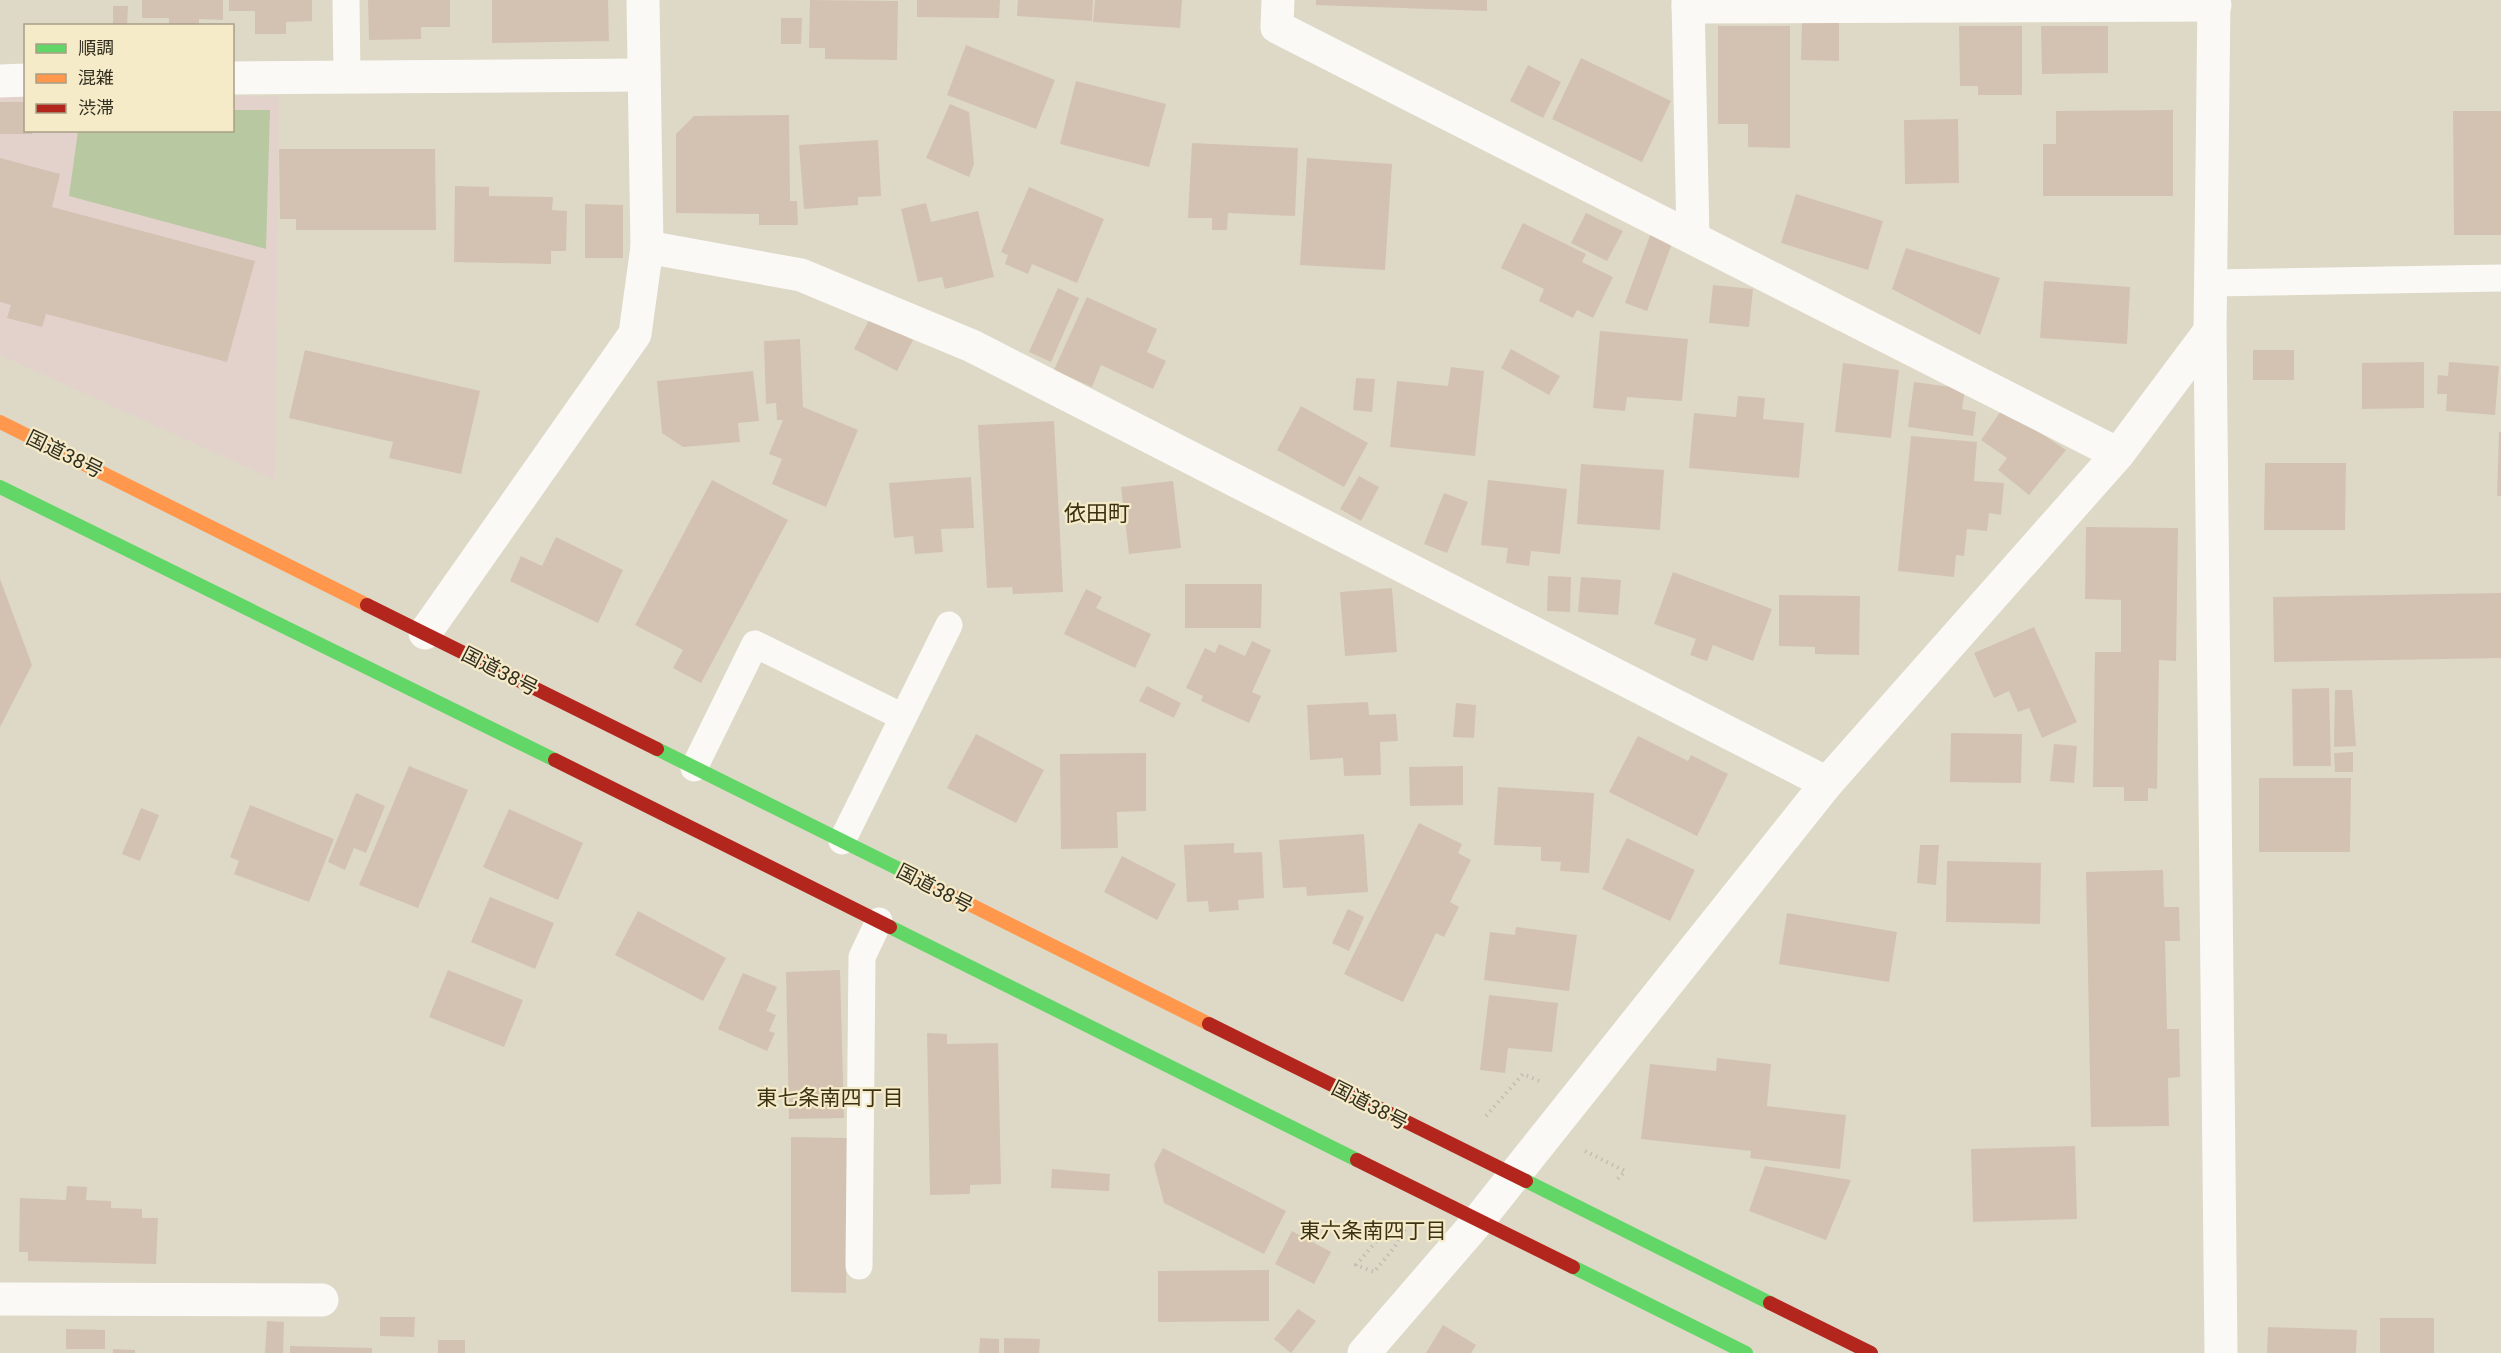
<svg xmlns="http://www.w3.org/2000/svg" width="2501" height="1353" viewBox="0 0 2501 1353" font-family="Roboto,'Noto Sans JP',sans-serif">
<rect width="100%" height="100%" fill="#ded9c6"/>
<polygon fill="#e3d2cc" points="0,94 25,95 26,130 232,130 233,96 279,97 275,480 0,355"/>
<polygon fill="#b8c8a1" points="233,110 270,110 266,249 69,196 78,131 232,130"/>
<g fill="#d3c2b2">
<polygon points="142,0 223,0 223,20 199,19 199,26 169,26 169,18 142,18"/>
<polygon points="229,0 312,0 312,21 286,22 286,34 255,34 255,11 229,11"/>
<polygon points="368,0 450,0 450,27 421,27 421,39 369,40"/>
<polygon points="492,0 608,0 609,41 492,43"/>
<polygon points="810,0 898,1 897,60 825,59 825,48 809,48"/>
<polygon points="917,0 1000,0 999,18 917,17"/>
<polygon points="1018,0 1093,0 1092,21 1017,16"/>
<polygon points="1095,0 1182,0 1180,28 1093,22"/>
<polygon points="1316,0 1487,0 1487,11 1316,5"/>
<polygon points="113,6 128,6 127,26 113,26"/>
<polygon points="781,18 802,18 801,44 781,44"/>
<polygon points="1802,22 1839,23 1839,61 1801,60"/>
<polygon points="1718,26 1790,26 1790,148 1748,147 1748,124 1718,124"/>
<polygon points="1959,26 2022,26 2022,95 1978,95 1978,86 1960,86"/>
<polygon points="2041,26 2108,26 2108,73 2042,74"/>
<polygon points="966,45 1055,80 1036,129 947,95"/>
<polygon points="1581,58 1671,101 1642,162 1552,119"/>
<polygon points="1528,65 1561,82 1543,118 1510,101"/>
<polygon points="1076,81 1166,104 1149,167 1060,144"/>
<polygon points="0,102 26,102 26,130 32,130 32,134 0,134"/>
<polygon points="950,104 969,112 974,164 969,177 926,158"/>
<polygon points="2173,110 2173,196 2043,196 2043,144 2056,144 2056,111"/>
<polygon points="2453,111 2501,111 2501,235 2454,235"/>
<polygon points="789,115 790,201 797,201 798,225 759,225 759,214 676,213 676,134 694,116"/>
<polygon points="1958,119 1959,183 1905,184 1904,120"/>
<polygon points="878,140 881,196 858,197 858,205 804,209 799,145"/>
<polygon points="1192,143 1298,148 1295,216 1228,213 1227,230 1212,230 1212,218 1188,218"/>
<polygon points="279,149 435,149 436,230 296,230 296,219 280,219"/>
<polygon points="0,158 60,174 52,207 255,261 227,362 46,314 42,327 7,318 11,305 0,302"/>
<polygon points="1307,158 1392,164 1385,270 1300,265"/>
<polygon points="455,186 489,187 489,196 553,197 552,210 567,211 566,251 551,251 551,264 454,262"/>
<polygon points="1029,187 1104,219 1077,283 1032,264 1028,274 1005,264 1008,255 1001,252"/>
<polygon points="1796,194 1883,221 1868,270 1781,243"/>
<polygon points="926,203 931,222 978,211 994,277 945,289 942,277 918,282 901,209"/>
<polygon points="585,204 623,205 623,258 585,258"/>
<polygon points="1586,213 1623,231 1607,261 1571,243"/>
<polygon points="1523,223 1586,254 1582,262 1613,277 1593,318 1577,310 1573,318 1539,301 1544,289 1501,268"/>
<polygon points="1652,230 1674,238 1647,311 1625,303"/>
<polygon points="1906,248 2000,278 1980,335 1892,289"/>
<polygon points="2044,281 2130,287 2127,344 2040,338"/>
<polygon points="1713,285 1753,289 1749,327 1709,323"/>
<polygon points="1058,288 1079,298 1051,362 1029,352"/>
<polygon points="1087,297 1157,329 1147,352 1166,361 1153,389 1101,365 1092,387 1054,370"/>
<polygon points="870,318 913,340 897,371 854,349"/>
<polygon points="1600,331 1688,339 1682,401 1627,397 1625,411 1593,408"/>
<polygon points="800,339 803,407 858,430 826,507 772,484 782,459 769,454 783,420 777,420 776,403 766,404 764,341"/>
<polygon points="1511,349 1560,376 1549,395 1501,368"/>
<polygon points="305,350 480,391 461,474 389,458 393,442 289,418"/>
<rect x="2253" y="350" width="41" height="30"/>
<polygon points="2424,362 2424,408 2362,409 2362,363"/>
<polygon points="2449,362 2499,366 2495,415 2446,411 2447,394 2437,394 2438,375 2448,376"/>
<polygon points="1843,363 1899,370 1891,438 1835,432"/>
<polygon points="1451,367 1484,371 1475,456 1390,447 1397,381 1448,386"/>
<polygon points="753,371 759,421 738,423 740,442 683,447 662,433 657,381"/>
<polygon points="1356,378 1375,379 1372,412 1353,410"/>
<polygon points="1914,382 1965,389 1962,409 1976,412 1973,436 1908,427"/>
<polygon points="1738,396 1765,398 1763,419 1804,423 1799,478 1689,468 1694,413 1736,417"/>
<polygon points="1301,406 1368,443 1344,487 1277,450"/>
<polygon points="2003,408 2066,450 2029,495 1998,470 2007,458 1981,440"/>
<polygon points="1054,421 1063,592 1013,594 1012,587 987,588 978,425"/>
<polygon points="2499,432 2501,432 2501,496 2497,496"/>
<polygon points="1911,436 1977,442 1974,481 2004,483 2001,515 1989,513 1987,531 1967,529 1964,556 1956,555 1954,577 1898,571"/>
<polygon points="2265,463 2346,463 2345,530 2264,530"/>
<polygon points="1581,464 1664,470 1660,530 1577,524"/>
<polygon points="1359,476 1379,487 1361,521 1340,509"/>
<polygon points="971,477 974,528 941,529 943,552 915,554 913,536 894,538 889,483"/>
<polygon points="712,480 788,520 701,683 673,668 683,650 635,625"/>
<polygon points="1488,480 1567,489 1560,554 1531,551 1529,566 1506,563 1508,548 1481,545"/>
<polygon points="1173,481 1181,548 1129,554 1121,487"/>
<polygon points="1444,493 1468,502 1447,553 1424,544"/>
<polygon points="2086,527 2178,528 2176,661 2159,660 2157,789 2148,788 2148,801 2124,801 2124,787 2093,787 2095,652 2121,652 2121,600 2085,599"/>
<polygon points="556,537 623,570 598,623 510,581 521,556 542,566"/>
<polygon points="1673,572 1772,609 1753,661 1713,645 1707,661 1690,655 1696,639 1654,624"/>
<polygon points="1548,576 1571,577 1570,612 1547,611"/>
<polygon points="1581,577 1621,580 1618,615 1578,612"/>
<polygon points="0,579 32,665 0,727"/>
<polygon points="1185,584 1262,584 1261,628 1185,628"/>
<polygon points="1392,588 1397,652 1345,656 1340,592"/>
<polygon points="1086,589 1102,597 1096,608 1151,634 1135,668 1064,634"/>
<polygon points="2501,593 2501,658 2274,662 2273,597"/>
<polygon points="1779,595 1860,596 1859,655 1815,654 1815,647 1779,646"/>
<polygon points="2034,627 2077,722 2042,738 2029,708 2018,712 2009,691 1994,698 1974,653"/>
<polygon points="1252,641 1271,650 1252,692 1261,696 1249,723 1201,701 1203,696 1186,688 1205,648 1215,653 1219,644 1245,656"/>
<polygon points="1147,686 1181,703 1174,718 1139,701"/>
<polygon points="2329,688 2331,766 2293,766 2292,689"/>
<polygon points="2335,690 2352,690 2356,746 2334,747"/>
<polygon points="1368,702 1369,715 1396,714 1398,741 1380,742 1381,775 1344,776 1343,758 1310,760 1307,705"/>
<polygon points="1456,703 1476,705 1474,738 1453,737"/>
<polygon points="1951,733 2022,734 2021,783 1950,782"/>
<polygon points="976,734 1044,770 1016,823 947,788"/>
<polygon points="1638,736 1688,761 1691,755 1728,774 1697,836 1609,792"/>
<polygon points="2054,744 2077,746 2074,783 2050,781"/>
<polygon points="2353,752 2353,772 2335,772 2334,753"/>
<polygon points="1146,753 1146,811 1117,812 1118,848 1061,849 1060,754"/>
<polygon points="409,766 468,790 418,908 359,885"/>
<polygon points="1463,766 1463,805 1410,806 1409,767"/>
<polygon points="2259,778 2351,778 2350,852 2259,852"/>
<polygon points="1498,787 1594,793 1589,873 1560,871 1561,862 1541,861 1541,847 1494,845"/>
<polygon points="356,793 385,806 366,853 354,848 345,870 328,862"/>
<polygon points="250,805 334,839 309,902 234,874 239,861 230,857"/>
<polygon points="141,808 159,815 140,861 122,854"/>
<polygon points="509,809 583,843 558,900 483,867"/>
<polygon points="1419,823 1462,844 1458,853 1471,860 1450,902 1459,907 1444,937 1436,933 1403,1002 1344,974"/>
<polygon points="1364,834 1368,892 1307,896 1306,887 1283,888 1279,840"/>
<polygon points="1627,838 1695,870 1670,921 1602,889"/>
<polygon points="1234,843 1234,853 1262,852 1264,898 1238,900 1239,910 1209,912 1208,901 1187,902 1184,845"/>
<polygon points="1920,845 1939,845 1936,885 1917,883"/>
<polygon points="1122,856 1176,884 1157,920 1104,892"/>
<polygon points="1947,861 2041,863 2040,924 1946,922"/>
<polygon points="2163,870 2164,907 2179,907 2180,941 2165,941 2167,1029 2179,1029 2180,1077 2168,1078 2169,1126 2091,1127 2086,872"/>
<polygon points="490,897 554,923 535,969 471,942"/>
<polygon points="1348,909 1364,917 1349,951 1332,943"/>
<polygon points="638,911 726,958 703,1001 615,955"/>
<polygon points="1787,913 1897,932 1889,982 1779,964"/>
<polygon points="1516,927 1577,935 1569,991 1484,980 1490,932 1515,935"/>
<polygon points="448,970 523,1000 504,1047 429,1017"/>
<polygon points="840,970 844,1118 789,1119 786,972"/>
<polygon points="743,973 777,987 766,1011 776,1015 769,1031 775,1033 767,1051 718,1029"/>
<polygon points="1489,995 1558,1003 1552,1052 1508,1048 1505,1073 1480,1070"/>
<polygon points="927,1033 947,1034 947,1044 998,1043 1001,1184 970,1185 970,1194 930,1195"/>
<polygon points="1717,1058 1771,1064 1767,1106 1846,1115 1840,1169 1750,1158 1751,1151 1641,1139 1650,1064 1716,1071"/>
<polygon points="791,1137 847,1138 846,1293 791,1292"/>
<polygon points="2075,1146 2077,1219 1973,1222 1971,1149"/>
<polygon points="1163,1148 1286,1211 1264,1254 1164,1203 1154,1165"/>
<polygon points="1765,1166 1851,1180 1826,1240 1749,1211"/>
<polygon points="1052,1169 1110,1174 1109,1191 1051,1188"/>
<polygon points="67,1186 87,1187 86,1200 111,1201 111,1208 142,1209 142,1218 158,1218 156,1264 28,1261 28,1252 19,1252 20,1198 66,1200"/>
<polygon points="1292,1231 1331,1252 1314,1284 1275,1264"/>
<polygon points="1269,1270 1269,1321 1158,1322 1158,1271"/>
<polygon points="1298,1309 1316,1321 1291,1353 1274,1339"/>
<polygon points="380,1317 415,1317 414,1337 380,1336"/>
<rect x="2380" y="1318" width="54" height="35"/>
<polygon points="267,1321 284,1322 283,1353 265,1353"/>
<polygon points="1443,1325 1476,1345 1471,1353 1426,1353"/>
<polygon points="2268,1327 2357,1330 2356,1353 2267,1353"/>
<polygon points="66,1329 105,1330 105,1349 66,1349"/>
<polygon points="980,1338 999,1339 999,1353 979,1353"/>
<polygon points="1004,1338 1040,1339 1039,1353 1004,1353"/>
<rect x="438" y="1340" width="27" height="13"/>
<polygon points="290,1346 372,1348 372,1353 290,1353"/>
<polygon points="113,1349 135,1350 135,1353 113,1353"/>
</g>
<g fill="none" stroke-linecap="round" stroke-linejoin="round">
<g stroke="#bfbdb6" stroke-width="4" stroke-dasharray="1.5 4.5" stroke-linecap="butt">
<polyline points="1486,1116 1523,1074 1539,1081"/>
<polyline points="1585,1151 1625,1171 1616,1181"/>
<polyline points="1392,1223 1356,1265 1374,1272 1394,1248 1405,1229"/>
</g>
<g stroke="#faf9f6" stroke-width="27">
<polyline points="346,0 347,77"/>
<polyline points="2210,283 2501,278"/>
<polyline points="694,768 755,644 903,717"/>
<polyline points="842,841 949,625"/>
<polyline points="859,1266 862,957 879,921"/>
</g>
<g stroke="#faf9f6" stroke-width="33">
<polyline points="1278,0 1277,27 2118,454"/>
<polyline points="1688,0 1693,238"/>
<polyline points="2214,0 2210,331 2221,1353"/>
<polyline points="1688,7 2215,5"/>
<polyline points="232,78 643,75"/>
<polyline points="0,81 26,80"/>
<polyline points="647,247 801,275 972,346 1827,783"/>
<polyline points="425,633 635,334 647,247 643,0"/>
<polyline points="0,1299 322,1300"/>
<polyline points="1364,1353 1478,1221 1827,783 2118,454 2210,331"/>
</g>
<g stroke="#63d668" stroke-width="14">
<polyline points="0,487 555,760"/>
<polyline points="657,749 919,879"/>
<polyline points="890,927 1357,1160"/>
<polyline points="1526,1181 1770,1303"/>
<polyline points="1573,1267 1746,1353"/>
</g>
<g stroke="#ff974d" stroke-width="14">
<polyline points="0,422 367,605"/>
<polyline points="919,879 1209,1024"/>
</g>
<g stroke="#b3261e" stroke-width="14">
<polyline points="367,605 657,749"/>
<polyline points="555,760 890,927"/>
<polyline points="1209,1024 1526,1181"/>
<polyline points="1357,1160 1573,1267"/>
<polyline points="1770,1303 1871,1353"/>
</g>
</g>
<g text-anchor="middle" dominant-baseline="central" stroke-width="4.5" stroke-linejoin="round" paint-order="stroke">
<g font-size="20" fill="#322e20" stroke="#f6ebc9">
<text transform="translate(65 454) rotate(26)">国道38号</text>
<text transform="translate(500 671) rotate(27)">国道38号</text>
<text transform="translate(935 888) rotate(27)">国道38号</text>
<text transform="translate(1370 1105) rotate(27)">国道38号</text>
</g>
<g font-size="21" fill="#3b3214" stroke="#f6ebc9">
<text x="830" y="1098">東七条南四丁目</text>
<text x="1373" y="1231">東六条南四丁目</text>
</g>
<g font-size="22" fill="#3b3214" stroke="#f6ebc9">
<text x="1097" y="513">依田町</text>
</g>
</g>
<rect x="24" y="24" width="210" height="108" fill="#f6ebc9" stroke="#a89f85" stroke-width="1.5"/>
<rect x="36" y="44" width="30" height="9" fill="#63d668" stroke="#a89f85" stroke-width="1.5"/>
<text x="78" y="54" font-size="18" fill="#322e20">順調</text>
<rect x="36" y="74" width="30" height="9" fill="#ff974d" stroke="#a89f85" stroke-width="1.5"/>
<text x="78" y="84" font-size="18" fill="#322e20">混雑</text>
<rect x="36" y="104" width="30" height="9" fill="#b3261e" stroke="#a89f85" stroke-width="1.5"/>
<text x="78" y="114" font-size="18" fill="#322e20">渋滞</text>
</svg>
